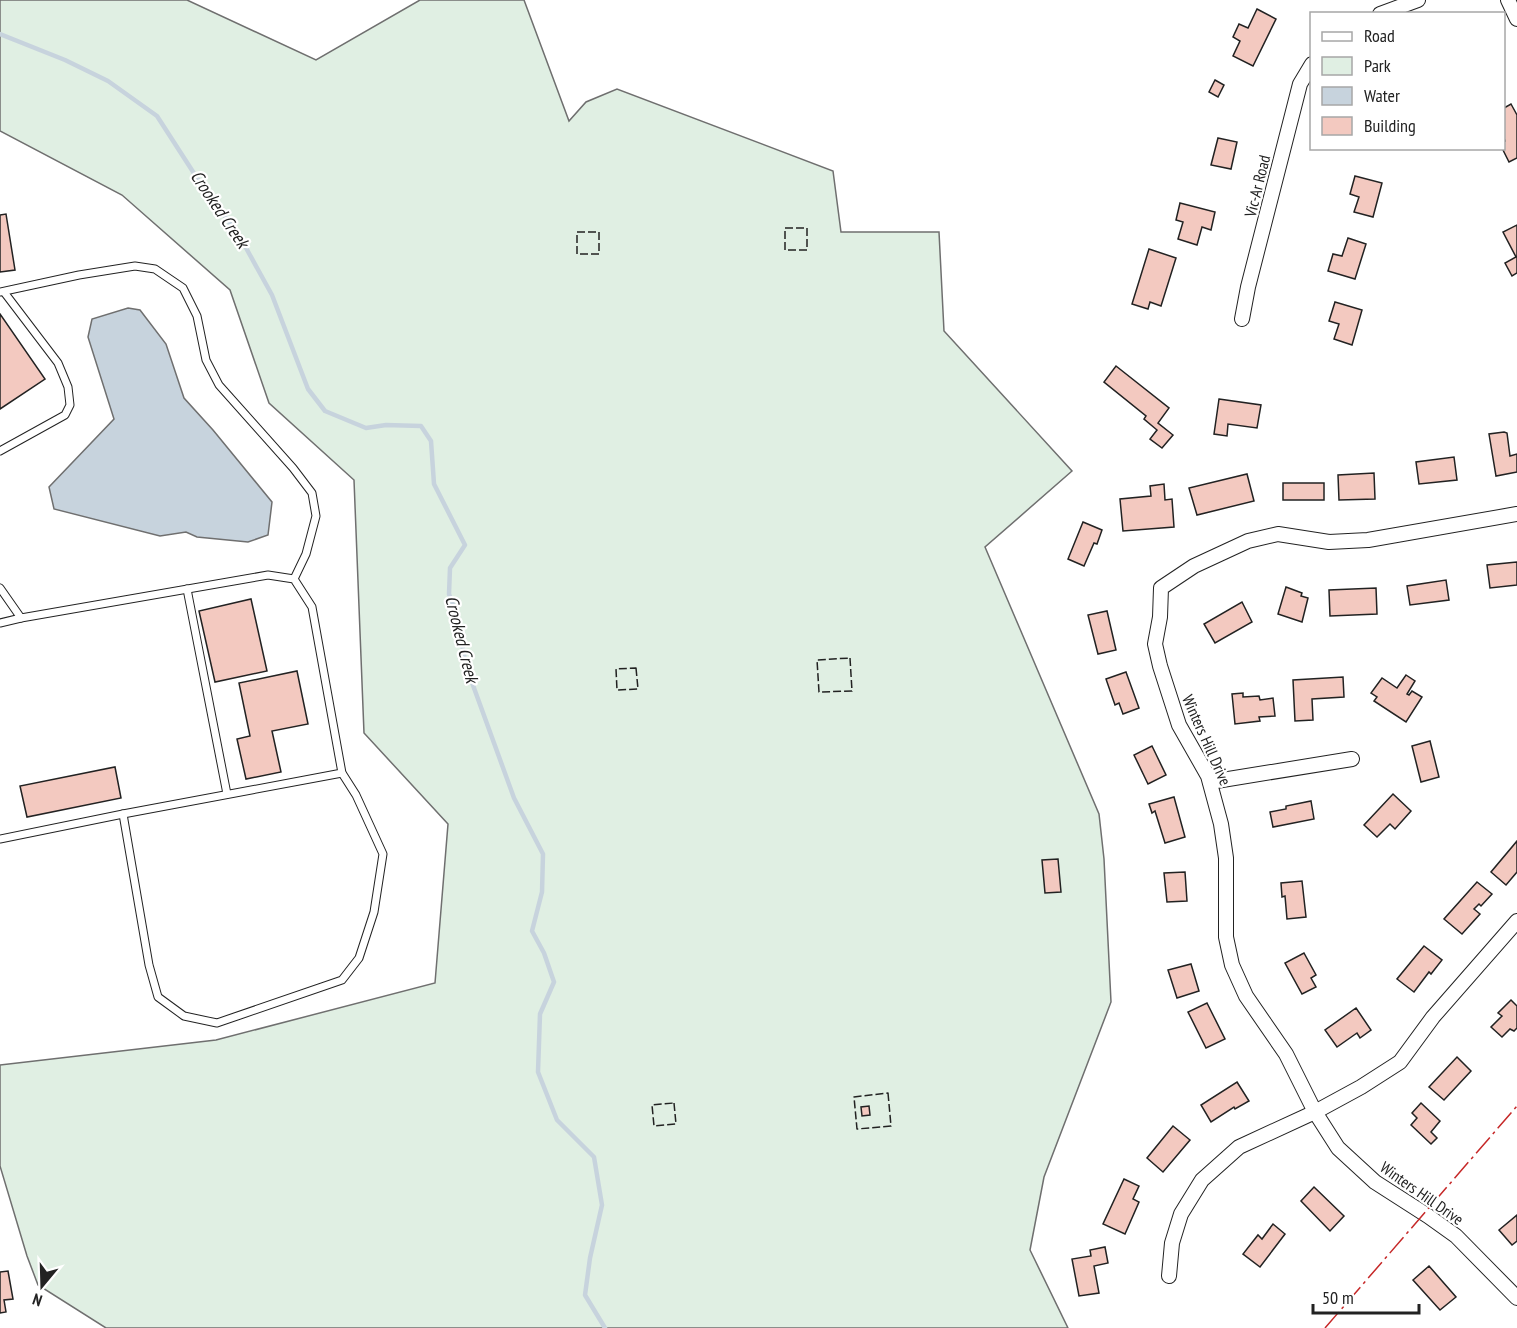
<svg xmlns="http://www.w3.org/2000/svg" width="1517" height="1328" viewBox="0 0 1517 1328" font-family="'PT Sans Narrow',sans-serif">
<rect width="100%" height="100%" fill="#fff"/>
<polygon fill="#e0efe3" stroke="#6f6f6f" stroke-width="1.5" points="0,0 187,0 316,60 420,0 524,0 569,121 586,102 617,89 833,171 841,232 939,232 944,331 1072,471 985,547 1099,814 1104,859 1111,1002 1044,1177 1030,1250 1068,1328 106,1328 38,1285 27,1256 0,1166 0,1065 216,1040 435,983 448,824 364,733 354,480 269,403 230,290 122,195 0,131"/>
<polygon fill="#c7d3dd" stroke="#6f6f6f" stroke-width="1.5" points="128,308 140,310 166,344 184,398 213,430 272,502 268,535 248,542 197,537 186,532 160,536 54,509 49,487 114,419 88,337 92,319"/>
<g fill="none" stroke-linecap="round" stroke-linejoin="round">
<polyline stroke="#c7d3dd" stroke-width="4.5" points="0,34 65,60 108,81 157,116 197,178 240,237 272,295 308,389 325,411 366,428 386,425 421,426 431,441 434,484 465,545 450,568 449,594 457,616 466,666 514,798 543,854 542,892 532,931 544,953 554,982 540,1014 538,1072 557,1120 594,1157 602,1205 590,1258 585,1295 605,1328"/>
</g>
<g fill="#f3c9c0" stroke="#222" stroke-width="1.5">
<polygon points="1257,9 1276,19 1253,66 1233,56 1240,41 1233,37 1239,24 1248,28"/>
<polygon points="1215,80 1224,85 1218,97 1209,92"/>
<polygon points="1511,104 1517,115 1517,158 1509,162 1502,148 1504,148 1504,142 1505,141 1504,138 1504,108"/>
<polygon points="1218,138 1237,142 1231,169 1211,165"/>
<polygon points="1355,176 1382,183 1373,217 1354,212 1359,197 1350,194"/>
<polygon points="1180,203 1215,212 1211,230 1202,227 1197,245 1178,239 1183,222 1176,220"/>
<polygon points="6,214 15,270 0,272 0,215"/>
<polygon points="1517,225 1517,273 1512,276 1505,263 1516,257 1503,232"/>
<polygon points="1348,238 1366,244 1355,279 1328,271 1333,254 1342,256"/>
<polygon points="1149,249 1176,258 1161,306 1150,302 1148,309 1132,304"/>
<polygon points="1335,302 1362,310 1352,345 1334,339 1339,324 1329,321"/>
<polygon points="0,314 45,379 0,409"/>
<polygon points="1116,366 1169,408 1158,423 1173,435 1162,448 1150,439 1157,430 1144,419 1146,416 1104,382"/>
<polygon points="1219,399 1261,405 1257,428 1228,424 1227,436 1214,434"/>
<polygon points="1504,432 1507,433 1510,456 1517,454 1517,472 1496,476 1489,434"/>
<polygon points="1454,457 1457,480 1419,484 1416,462"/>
<polygon points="1374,473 1375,499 1339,500 1338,475"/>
<polygon points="1247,474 1254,501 1197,515 1189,488"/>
<rect x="1283" y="483" width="41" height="17"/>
<polygon points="1164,484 1165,500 1172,499 1174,527 1123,531 1120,499 1151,496 1150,486"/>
<polygon points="1083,522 1102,530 1097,544 1094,543 1084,566 1068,559"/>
<polygon points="1517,562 1517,585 1490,588 1487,565"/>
<polygon points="1446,580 1449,600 1410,605 1407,586"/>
<polygon points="1286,587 1302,593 1301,596 1308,598 1302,622 1278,614"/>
<polygon points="1376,588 1377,614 1330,616 1329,590"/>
<polygon points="251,599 267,671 215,682 199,611"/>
<polygon points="1242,602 1252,622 1215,643 1204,624"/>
<polygon points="1107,611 1116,650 1098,654 1088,615"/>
<polygon points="297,671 308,724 272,731 281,772 246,779 237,739 250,736 239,683"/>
<polygon points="1126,672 1139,708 1123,714 1119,703 1115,705 1106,679"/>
<polygon points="1406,675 1415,681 1407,694 1409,695 1412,691 1422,697 1406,722 1374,701 1377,697 1371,693 1382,678 1397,688"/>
<polygon points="1343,677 1344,697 1312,699 1313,720 1295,721 1293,680"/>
<polygon points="1243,693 1243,697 1259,696 1260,700 1273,698 1275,716 1259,717 1260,721 1235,724 1232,694"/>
<polygon points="1430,741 1439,777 1421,782 1412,746"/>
<polygon points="1152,746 1166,775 1148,784 1134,755"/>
<polygon points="115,767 121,798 27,817 20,786"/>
<polygon points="1393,794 1411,811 1395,829 1390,824 1377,837 1364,825"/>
<polygon points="1174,797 1185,837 1165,843 1155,811 1152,813 1149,804"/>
<polygon points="1311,801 1314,819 1273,827 1270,812 1286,809 1286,806"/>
<polygon points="1517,841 1517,872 1506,885 1491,872"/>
<polygon points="1058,859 1061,892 1045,893 1042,860"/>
<polygon points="1185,872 1187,901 1167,902 1164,873"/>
<polygon points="1302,881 1306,917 1287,919 1285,896 1282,897 1281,883"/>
<polygon points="1477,882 1492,894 1481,906 1479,904 1474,909 1480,914 1462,934 1444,919"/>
<polygon points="1424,946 1442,960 1431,974 1429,972 1414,992 1397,979"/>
<polygon points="1304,953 1316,975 1311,978 1316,987 1302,994 1285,963"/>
<polygon points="1191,964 1199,991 1177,998 1168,970"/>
<polygon points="1511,1000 1517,1006 1517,1028 1514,1031 1510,1029 1502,1037 1491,1027 1502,1016 1498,1013"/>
<polygon points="1207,1003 1225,1039 1206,1048 1188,1012"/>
<polygon points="1356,1008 1371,1030 1360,1038 1357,1033 1337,1047 1325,1030"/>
<polygon points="1457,1057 1471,1071 1444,1100 1429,1087"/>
<polygon points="1237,1082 1249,1101 1235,1109 1234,1107 1211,1122 1201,1105"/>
<polygon points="1421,1103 1440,1121 1431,1132 1437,1138 1431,1144 1411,1125 1417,1118 1412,1113"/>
<polygon points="869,1106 870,1115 862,1116 861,1107"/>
<polygon points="1173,1126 1190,1140 1163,1172 1147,1158"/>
<polygon points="1124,1179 1139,1186 1133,1199 1139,1202 1125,1234 1103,1224"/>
<polygon points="1314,1187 1344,1216 1330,1231 1301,1201"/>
<polygon points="1517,1215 1517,1241 1512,1245 1499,1230"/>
<polygon points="1273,1224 1285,1234 1260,1267 1243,1254 1258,1235 1262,1239"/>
<polygon points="1105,1247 1108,1263 1094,1266 1099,1293 1079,1296 1072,1259 1091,1256 1090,1250"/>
<polygon points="1429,1266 1456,1297 1440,1310 1413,1280"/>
<polygon points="8,1271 13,1299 4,1300 6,1312 0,1313 0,1272"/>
</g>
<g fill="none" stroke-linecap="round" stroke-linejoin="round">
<defs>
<g id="lane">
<polyline points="0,292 79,275 135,266 155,269 183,288 197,316 206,360 219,385 293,468 312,493 316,516 306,554 294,579"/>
<polyline points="0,451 65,415 70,405 68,387 58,363 4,292"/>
<polyline points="0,588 21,618 268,575 294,579 312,607 342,773 356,795 383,854 374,912 359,958 342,980 217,1023 184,1016 158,997 149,965 123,814"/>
<polyline points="187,589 227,794"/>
<polyline points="0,623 21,618"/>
<polyline points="0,839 123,814 342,773"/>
</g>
<g id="street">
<polyline points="1508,0 1517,19"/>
<polyline points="1380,14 1418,0"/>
<polyline points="1242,319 1248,287 1300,84 1312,64"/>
<polyline points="1517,514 1368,540 1329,542 1278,534 1248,541 1194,566 1161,588 1160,617 1155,644 1160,666 1179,725 1208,776 1221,824 1226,858 1226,937 1232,965 1246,996 1286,1054 1315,1112 1338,1148 1375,1182 1428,1216 1456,1236 1517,1298"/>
<polyline points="1210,782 1352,759"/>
<polyline points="1169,1276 1172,1243 1181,1214 1202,1180 1239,1147 1315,1112 1361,1087 1400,1062 1433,1017 1517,921"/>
</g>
</defs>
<use href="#lane" stroke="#222" stroke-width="9"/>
<use href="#street" stroke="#222" stroke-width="16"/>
<use href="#lane" stroke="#fff" stroke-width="7"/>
<use href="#street" stroke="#fff" stroke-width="14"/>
<g stroke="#222" stroke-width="1.5" stroke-dasharray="8 3" stroke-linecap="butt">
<rect x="785" y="228" width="22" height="22"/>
<rect x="577" y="232" width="22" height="22"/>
<polygon points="850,658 852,691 819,692 817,660"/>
<polygon points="636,668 638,689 617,690 616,669"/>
<polygon points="888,1093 891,1126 857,1129 854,1097"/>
<polygon points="674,1103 676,1124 654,1126 652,1105"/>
</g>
<polyline stroke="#c62828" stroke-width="1.5" stroke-dasharray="21 4.5 3 4.5" stroke-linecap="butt" points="1325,1328 1517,1106"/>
</g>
<g text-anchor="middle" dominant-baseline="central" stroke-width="4.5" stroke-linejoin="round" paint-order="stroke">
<g font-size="16" fill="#222" stroke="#fff">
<text transform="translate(1257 186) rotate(-76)">Vic-Ar Road</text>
<text transform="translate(1207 740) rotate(66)">Winters Hill Drive</text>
<text transform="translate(1422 1193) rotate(35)">Winters Hill Drive</text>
</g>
<g font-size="18" font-style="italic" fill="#222" stroke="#fff">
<text transform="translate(220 209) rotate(56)">Crooked Creek</text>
<text transform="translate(462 639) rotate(76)">Crooked Creek</text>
</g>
</g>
<rect x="1310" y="12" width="195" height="138" fill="#ffffff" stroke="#a7a7a7" stroke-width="1.5"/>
<rect x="1322" y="32" width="30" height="9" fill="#ffffff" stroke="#a7a7a7" stroke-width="1.5"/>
<text x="1364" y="42" font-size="18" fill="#222222">Road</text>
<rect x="1322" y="57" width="30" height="18" fill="#e0efe3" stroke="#a7a7a7" stroke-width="1.5"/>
<text x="1364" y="72" font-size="18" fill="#222222">Park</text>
<rect x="1322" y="87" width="30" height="18" fill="#c7d3dd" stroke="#a7a7a7" stroke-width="1.5"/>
<text x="1364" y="102" font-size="18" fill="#222222">Water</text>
<rect x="1322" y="117" width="30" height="18" fill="#f3c9c0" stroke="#a7a7a7" stroke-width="1.5"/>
<text x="1364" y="132" font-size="18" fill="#222222">Building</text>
<g transform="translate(42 1286) rotate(199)" stroke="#ffffff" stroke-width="4.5" paint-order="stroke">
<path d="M0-4.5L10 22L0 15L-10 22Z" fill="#222222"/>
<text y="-9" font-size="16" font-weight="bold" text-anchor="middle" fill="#222222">N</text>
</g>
<path d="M1313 1304v9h106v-9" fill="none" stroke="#222222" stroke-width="3"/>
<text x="1322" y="1304" font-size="18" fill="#222222" stroke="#ffffff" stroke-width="4.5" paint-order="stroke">50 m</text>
</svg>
